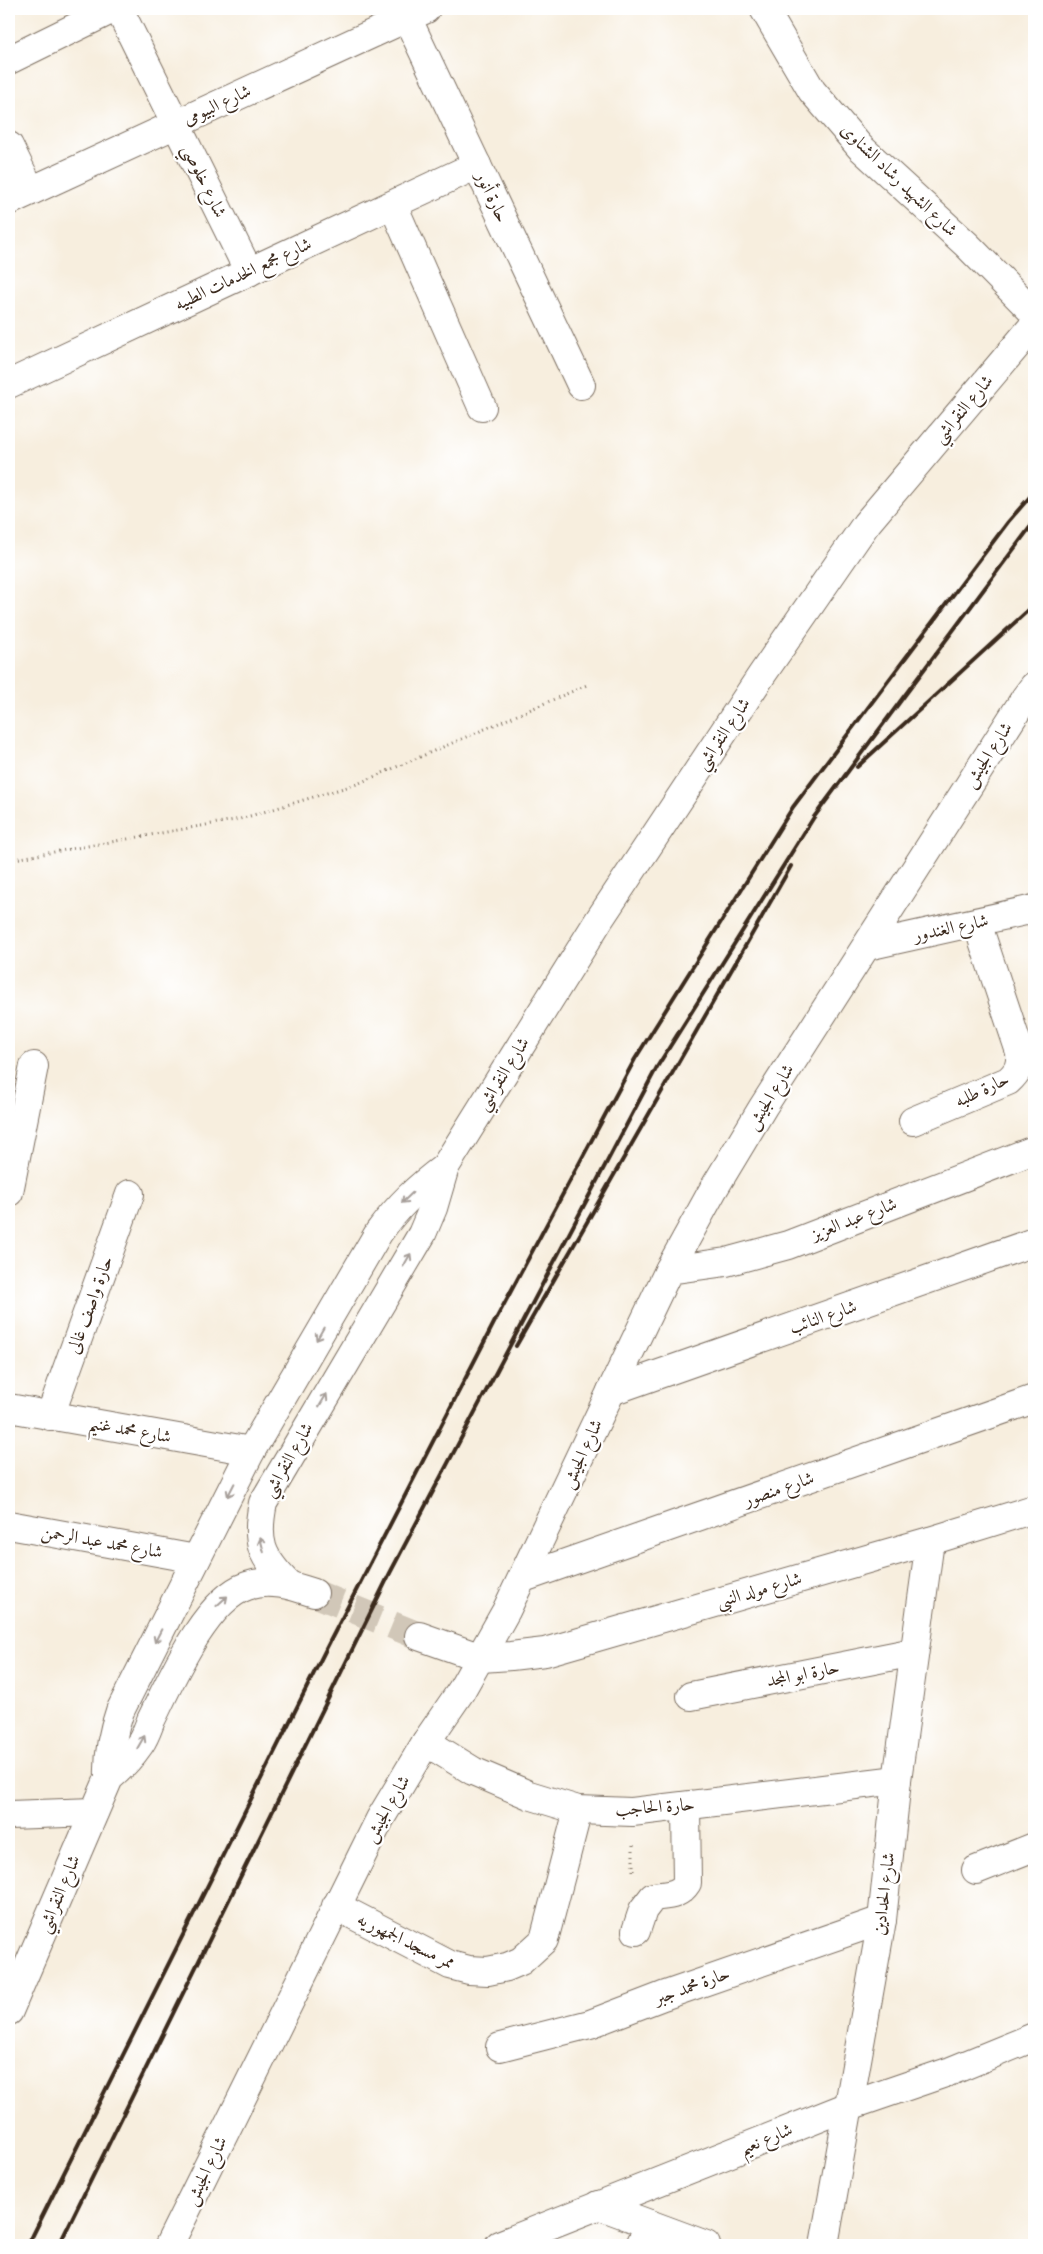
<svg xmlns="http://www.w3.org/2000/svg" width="1043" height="2254" viewBox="0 0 1043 2254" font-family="'IM FELL Double Pica',Amiri,serif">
<rect width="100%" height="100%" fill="#fff"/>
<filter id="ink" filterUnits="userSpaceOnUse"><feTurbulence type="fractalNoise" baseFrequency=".02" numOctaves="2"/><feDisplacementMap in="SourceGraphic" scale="10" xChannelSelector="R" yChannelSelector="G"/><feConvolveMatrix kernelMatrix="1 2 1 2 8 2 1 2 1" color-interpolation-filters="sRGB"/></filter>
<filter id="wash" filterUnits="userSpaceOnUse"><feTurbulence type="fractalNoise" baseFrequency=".0096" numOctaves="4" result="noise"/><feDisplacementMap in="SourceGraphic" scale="20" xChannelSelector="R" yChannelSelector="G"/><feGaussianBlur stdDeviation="1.12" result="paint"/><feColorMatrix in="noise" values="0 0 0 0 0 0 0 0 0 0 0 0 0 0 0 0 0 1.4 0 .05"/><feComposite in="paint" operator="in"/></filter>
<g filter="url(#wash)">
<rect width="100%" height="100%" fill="#f7eede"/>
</g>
<g filter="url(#ink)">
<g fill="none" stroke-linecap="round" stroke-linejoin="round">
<polyline stroke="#d1c7b8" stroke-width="28" stroke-dasharray="28 14" stroke-linecap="butt" points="314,1593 419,1636"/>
<defs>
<g id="street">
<polyline points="119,9 249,272"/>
<polyline points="403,9 581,385"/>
<polyline points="764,9 812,91 860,147 967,245 1034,313"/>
<polyline points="9,60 113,9"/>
<polyline points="9,146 31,191"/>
<polyline points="9,201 426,9"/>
<polyline points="393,205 482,407"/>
<polyline points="9,384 477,165"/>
<polyline points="867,946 1034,909"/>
<path d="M913,1121L1008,1081C1018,1072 1021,1066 1020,1052L977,923"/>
<polyline points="9,1192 34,1066"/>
<polyline points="669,1270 726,1262 788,1245 1034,1150"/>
<polyline points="611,1391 1034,1242"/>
<polyline points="9,1408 251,1451"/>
<polyline points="50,1416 130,1194"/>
<polyline points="9,1525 196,1559"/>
<polyline points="523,1578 1034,1399"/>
<polyline points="481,1658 511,1656 545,1652 930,1541 1034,1509"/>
<polyline points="691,1696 914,1652"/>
<polyline points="426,1742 473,1771 529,1795 578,1810 632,1812 897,1780"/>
<polyline points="9,1815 94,1812"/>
<polyline points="976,1870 1034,1847"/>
<polyline points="336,1906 450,1965 469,1970 488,1971 507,1967 521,1961 544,1940 578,1810"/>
<path d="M636,1931L643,1910L653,1897C667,1895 679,1896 687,1883L686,1806"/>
<polyline points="500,2047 590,2024 663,1996 882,1920"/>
<polyline points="598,2205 706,2245"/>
<polyline points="499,2245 849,2106 951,2071 1034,2037"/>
<polyline points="640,2245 650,2224"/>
<polyline points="824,2245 882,1920 897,1780 930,1541"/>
</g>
<g id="primary">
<path d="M288,1584C261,1557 255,1542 263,1503L422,1234L433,1208L445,1167L599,920L761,676L866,524L1034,325"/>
<polyline points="419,1636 481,1658"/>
<path d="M109,1778C108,1754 112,1734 120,1711L251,1451L379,1232C399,1205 418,1187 445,1167"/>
<path d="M9,2011L109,1778C121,1768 131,1757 140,1744C145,1737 148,1728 151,1720C170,1682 205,1600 247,1586C270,1578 293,1586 314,1593"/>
<polyline points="169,2245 380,1819 426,1742 461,1691 506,1611 669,1270 713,1190 763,1107 1025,698 1034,686"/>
</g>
</defs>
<use href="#street" stroke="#7d6f61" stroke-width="30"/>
<use href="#primary" stroke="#7d6f61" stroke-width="30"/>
<g stroke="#7d6f61" stroke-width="3" stroke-dasharray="1 4" stroke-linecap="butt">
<polyline points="9,860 240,819 357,784 587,685"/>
<polyline points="633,1845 633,1872"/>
</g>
<use href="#street" stroke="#fff" stroke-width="28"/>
<use href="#primary" stroke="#fff" stroke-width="28"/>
<g stroke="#3b2a1e" stroke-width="4">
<polyline points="857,767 1034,605"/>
<polyline points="516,1346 791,866"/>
<polyline points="28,2245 326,1649 495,1321 635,1059 793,807 1008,522 1034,492"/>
<polyline points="59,2245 390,1573 657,1067 814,817 1034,522"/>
</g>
</g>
<defs><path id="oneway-shaft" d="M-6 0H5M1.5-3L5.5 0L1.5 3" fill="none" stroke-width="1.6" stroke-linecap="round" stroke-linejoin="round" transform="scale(1.25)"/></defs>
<g stroke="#a79f9a">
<use href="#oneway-shaft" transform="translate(407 1198) rotate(136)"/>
<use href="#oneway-shaft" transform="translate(407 1260) rotate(-60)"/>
<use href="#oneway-shaft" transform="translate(320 1334) rotate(120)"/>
<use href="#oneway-shaft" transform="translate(323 1400) rotate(-59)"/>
<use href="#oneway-shaft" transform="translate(231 1490) rotate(117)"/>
<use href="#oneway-shaft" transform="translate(262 1545) rotate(-104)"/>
<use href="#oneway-shaft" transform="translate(222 1601) rotate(-42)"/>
<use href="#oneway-shaft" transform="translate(158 1636) rotate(117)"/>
<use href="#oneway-shaft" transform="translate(141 1742) rotate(-60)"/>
</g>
</g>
<g text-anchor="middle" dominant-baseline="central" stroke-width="4.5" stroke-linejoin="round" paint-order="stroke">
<g font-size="18" fill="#3b2a1e" stroke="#fff">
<text transform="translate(217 105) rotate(-25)">شارع البيومى</text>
<text transform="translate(899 180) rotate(44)">شارع الشهيد رشاد الشناوى</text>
<text transform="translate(204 181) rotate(64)">شارع خلوصي</text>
<text transform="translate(492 197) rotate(65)">حارة أنور</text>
<text transform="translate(243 274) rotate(-25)">شارع مجمع الخدمات الطبيه</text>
<text transform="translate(963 409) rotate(-50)">شارع النقراشي</text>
<text transform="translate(723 734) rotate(-56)">شارع النقراشي</text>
<text transform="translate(988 755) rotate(-57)">شارع الجيش</text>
<text transform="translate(951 928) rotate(-12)">شارع الغندور</text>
<text transform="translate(503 1074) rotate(-58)">شارع النقراشي</text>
<text transform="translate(982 1090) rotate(-25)">حارة طلبه</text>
<text transform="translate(770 1097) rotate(-58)">شارع الجيش</text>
<text transform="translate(854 1219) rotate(-21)">شارع عبد العزيز</text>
<text transform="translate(90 1305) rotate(-70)">حارة واصف غالى</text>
<text transform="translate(823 1317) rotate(-19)">شارع النائب</text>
<text transform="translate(130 1430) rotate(10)">شارع محمد غنيم</text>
<text transform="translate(582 1454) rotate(-65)">شارع الجيش</text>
<text transform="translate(288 1460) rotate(-60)">شارع النقراشي</text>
<text transform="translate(779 1489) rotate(-19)">شارع منصور</text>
<text transform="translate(102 1542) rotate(10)">شارع محمد عبد الرحمن</text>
<text transform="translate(759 1590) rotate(-16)">شارع مولد النبى</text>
<text transform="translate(803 1674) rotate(-11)">حارة ابو المجد</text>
<text transform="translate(655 1807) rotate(-4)">حارة الحاجب</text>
<text transform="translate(387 1809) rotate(-60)">شارع الجيش</text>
<text transform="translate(59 1894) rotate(-67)">شارع النقراشي</text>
<text transform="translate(884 1894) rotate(-83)">شارع الحدادين</text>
<text transform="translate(406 1941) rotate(26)">ممر مسجد الجمهوريه</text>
<text transform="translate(692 1986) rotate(-20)">حارة محمد جبر</text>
<text transform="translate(766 2139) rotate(-22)">شارع نعيم</text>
<text transform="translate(206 2171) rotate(-64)">شارع الجيش</text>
</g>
</g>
<rect width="1043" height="2254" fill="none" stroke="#fff" stroke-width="30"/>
</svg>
